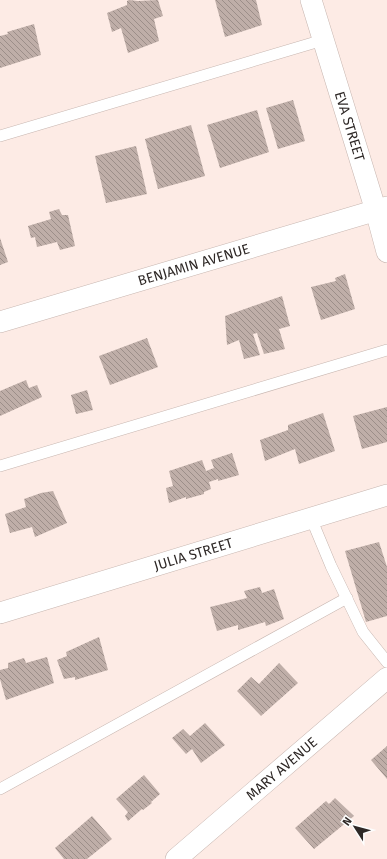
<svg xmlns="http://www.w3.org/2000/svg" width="387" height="859" viewBox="0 0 387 859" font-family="'Fira Sans',sans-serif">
<defs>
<pattern id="building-back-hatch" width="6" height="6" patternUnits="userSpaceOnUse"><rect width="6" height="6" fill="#bfaea8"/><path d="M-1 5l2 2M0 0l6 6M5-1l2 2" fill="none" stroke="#9c8e89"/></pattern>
</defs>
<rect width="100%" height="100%" fill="#fdebe5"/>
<g fill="url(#building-back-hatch)">
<polygon points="129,0 138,1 158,0 163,16 154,19 159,41 128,53 121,28 112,32 107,13 127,5 127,1"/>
<polygon points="215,0 256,0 262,25 225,37"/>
<polygon points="34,24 41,55 0,68 0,36 8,34 7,32"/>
<polygon points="293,100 305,141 278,149 266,108"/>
<polygon points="257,110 269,152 220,168 207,125"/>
<polygon points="191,125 205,176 158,189 145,139"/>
<polygon points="136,146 147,194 106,203 95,156"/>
<polygon points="59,209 62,215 68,215 75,246 60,250 57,242 37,247 35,237 31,238 28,226 51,219 49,212"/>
<polygon points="0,238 8,262 0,265"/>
<polygon points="345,274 355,309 321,320 311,287 336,281 335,278"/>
<polygon points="282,296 290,326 279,329 285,349 264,354 257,333 253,334 260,355 244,359 239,340 227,345 225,316"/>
<polygon points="147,338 158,367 110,385 99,356"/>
<polygon points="26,380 29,388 37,385 42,397 0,416 0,391"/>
<polygon points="87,390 93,410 76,414 71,395"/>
<polygon points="387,407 387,442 362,449 353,416"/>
<polygon points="323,413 335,451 299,464 295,449 265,461 260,440 288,430 288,425"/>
<polygon points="232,453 239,475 218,481 218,479 209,482 211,489 204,492 204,494 186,499 186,497 169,503 166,488 173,486 169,471 202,460 206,471 214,468 211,460"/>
<polygon points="53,491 67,523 35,537 32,527 10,533 5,514 26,507 24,499 41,493"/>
<polygon points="379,542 387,567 387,616 366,622 345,551"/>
<polygon points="260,587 262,593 274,589 284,619 266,626 265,622 238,630 238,625 217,631 210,607 247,598 244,591"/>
<polygon points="99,637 108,670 75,680 75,677 64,679 57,660 67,656 66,652"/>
<polygon points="47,657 54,683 6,700 0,679 0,670 8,668 8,663 24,658 26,663"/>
<polygon points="279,663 298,683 261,716 237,691 251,677 259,684"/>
<polygon points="205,723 225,745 201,763 192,749 186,754 172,738 183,729 190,736"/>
<polygon points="387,746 387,779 371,760"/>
<polygon points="144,775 160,794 151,802 152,803 143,810 142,809 128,821 125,816 128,812 116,799"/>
<polygon points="335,798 354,816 314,849 295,828 326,801 329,804"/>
<polygon points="92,816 112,839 87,859 64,859 55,848"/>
</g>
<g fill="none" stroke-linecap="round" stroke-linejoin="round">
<defs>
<g id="service">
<polyline points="0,136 323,40"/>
<polyline points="0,466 387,350"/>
<polyline points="311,518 331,566 363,632 387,662"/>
<polyline points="0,789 347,598"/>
</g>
<g id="minor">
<path id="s1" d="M311,0L376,211L387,252"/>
<path id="s2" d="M0,322L387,207"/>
<path id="s3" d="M0,613L387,495"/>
<path id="s4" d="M176,859L387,678"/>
</g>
</defs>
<use href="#service" stroke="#c7b6b0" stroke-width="12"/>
<use href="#minor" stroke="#c7b6b0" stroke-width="22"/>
<use href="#service" stroke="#fff" stroke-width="11"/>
<use href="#minor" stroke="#fff" stroke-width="21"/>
</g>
<g text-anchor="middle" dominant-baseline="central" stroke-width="3.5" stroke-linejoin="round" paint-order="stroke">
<g font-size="14" fill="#2e2826" stroke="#fdfdfd">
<text stroke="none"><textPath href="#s1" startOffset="132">EVA STREET</textPath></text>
<text stroke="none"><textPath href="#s2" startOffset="202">BENJAMIN AVENUE</textPath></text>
<text stroke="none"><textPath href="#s3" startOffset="202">JULIA STREET</textPath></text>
<text stroke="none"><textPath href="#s4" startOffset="139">MARY AVENUE</textPath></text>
</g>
</g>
<g transform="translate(355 827) rotate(306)" stroke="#fdfdfd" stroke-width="3" paint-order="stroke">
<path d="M0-3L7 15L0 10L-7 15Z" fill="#2e2826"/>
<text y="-6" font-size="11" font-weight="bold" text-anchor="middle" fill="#2e2826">N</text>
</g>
</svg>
